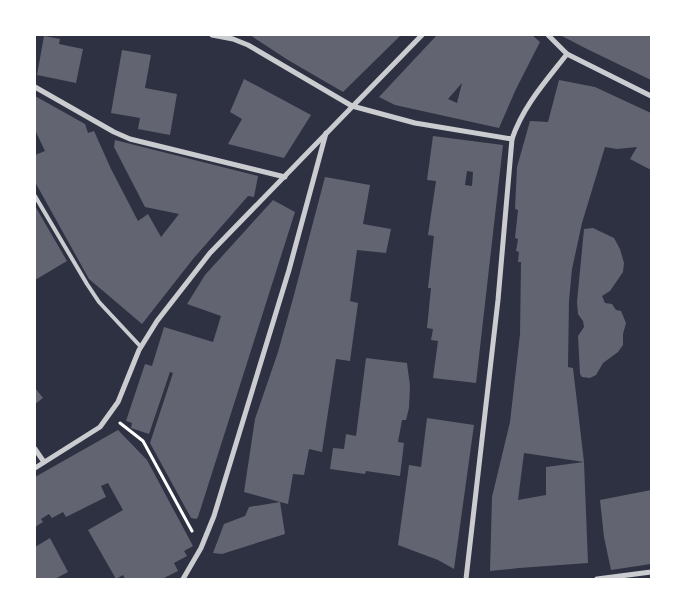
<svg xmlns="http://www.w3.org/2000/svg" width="686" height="614" viewBox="0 0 686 614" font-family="'Varela Round',sans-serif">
<rect width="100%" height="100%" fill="#2d3142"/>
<g fill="#626471" fill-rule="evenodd">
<polygon points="250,35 399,35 400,36 343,92 288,60"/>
<path d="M437,35H532L540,42L516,89L499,128L395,105L379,97ZM462,83L457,103L448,99Z"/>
<polygon points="560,35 651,35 651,80 587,49"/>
<polygon points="44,36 60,39 59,44 83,49 76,83 37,75"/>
<polygon points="122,50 151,55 145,88 177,94 170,135 138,129 140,118 111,113"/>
<polygon points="244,79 311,115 284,158 228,144 242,119 230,112"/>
<path d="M559,80L595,87L651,113V170L630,159L637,147L617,149L605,147L582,223L572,269L569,301L568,367L573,368L584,462L588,563L519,568L490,571L492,497L510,422L520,334L521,262H518L519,252L516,251L518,239L515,238L518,210L515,209L517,167L530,121L548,122ZM524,453L584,462L546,467V495L518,500Z"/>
<polygon points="35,96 85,124 88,133 94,131 111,169 138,221 148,214 161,237 179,214 145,207 114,147 115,140 258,176 254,197 248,196 193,259 142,324 89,279 35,182 35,155 45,151 35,130"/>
<path d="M433,136L503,145L476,383L433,378L438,341L431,340L433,329L427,328L431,288H428L434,236L428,235L436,181L427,180ZM467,171L473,172L472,186L465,185Z"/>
<polygon points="325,177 370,185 363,224 391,229 386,253 357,250 350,301 358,303 350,361 336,359 322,452 309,449 304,475 293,474 288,504 280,502 285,534 222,554 213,553 224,524 245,516 249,507 280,502 244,492 255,419 278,352 294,295"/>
<polygon points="273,200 295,212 198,517 196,519 191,518 150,443 173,373 170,372 149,434 131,428 132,423 126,421 145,364 152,366 164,327 213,342 221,316 187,304 205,275"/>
<polygon points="35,206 67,261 35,280"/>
<polygon points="593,228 614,238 620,249 624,263 623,272 610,291 602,296 605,303 612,304 616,310 621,311 626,323 623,334 623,345 618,352 603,363 596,375 590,378 582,377 580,374 578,336 584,327 583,321 578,314 577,302 584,229"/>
<polygon points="366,358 407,363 410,386 409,408 406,420 402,420 398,442 404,443 400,476 366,471 365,474 330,469 333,448 344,449 346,434 356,436"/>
<polygon points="35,388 43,398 35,404"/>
<polygon points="427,418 474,425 454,569 438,560 398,545 409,465 421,467"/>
<polygon points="118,430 147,460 193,546 184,551 187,556 174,563 178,571 162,579 125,579 123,575 116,579 88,530 123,510 108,483 101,486 106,497 66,517 63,512 52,518 49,514 41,519 43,522 35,527 35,477"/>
<polygon points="651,490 651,564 611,570 604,537 600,500"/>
<polygon points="50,538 68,572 55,579 35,579 35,547"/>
</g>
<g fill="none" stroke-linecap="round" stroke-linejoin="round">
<polyline stroke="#fff" stroke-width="3" points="120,423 143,441 192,531"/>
<polyline stroke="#caccd0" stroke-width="4" points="35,196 87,284 99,302 141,347"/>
<g stroke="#caccd0" stroke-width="5">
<polyline points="212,35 233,39 248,45 352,106 415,123 512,139"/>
<polyline points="548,35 567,54 651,96"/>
<polyline points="35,87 114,132 130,139 285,177"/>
<polyline points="35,449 44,462"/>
<polyline points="35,468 100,427 118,402 139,350 157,321 210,253 422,35"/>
<polyline points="183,579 201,548 214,516 289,270 326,133"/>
<path d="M466,579L498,300L512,139C523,106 546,81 567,54"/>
<polyline points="597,579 651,572"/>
</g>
</g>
<rect width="686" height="614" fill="none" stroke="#ffffff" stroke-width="72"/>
</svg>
